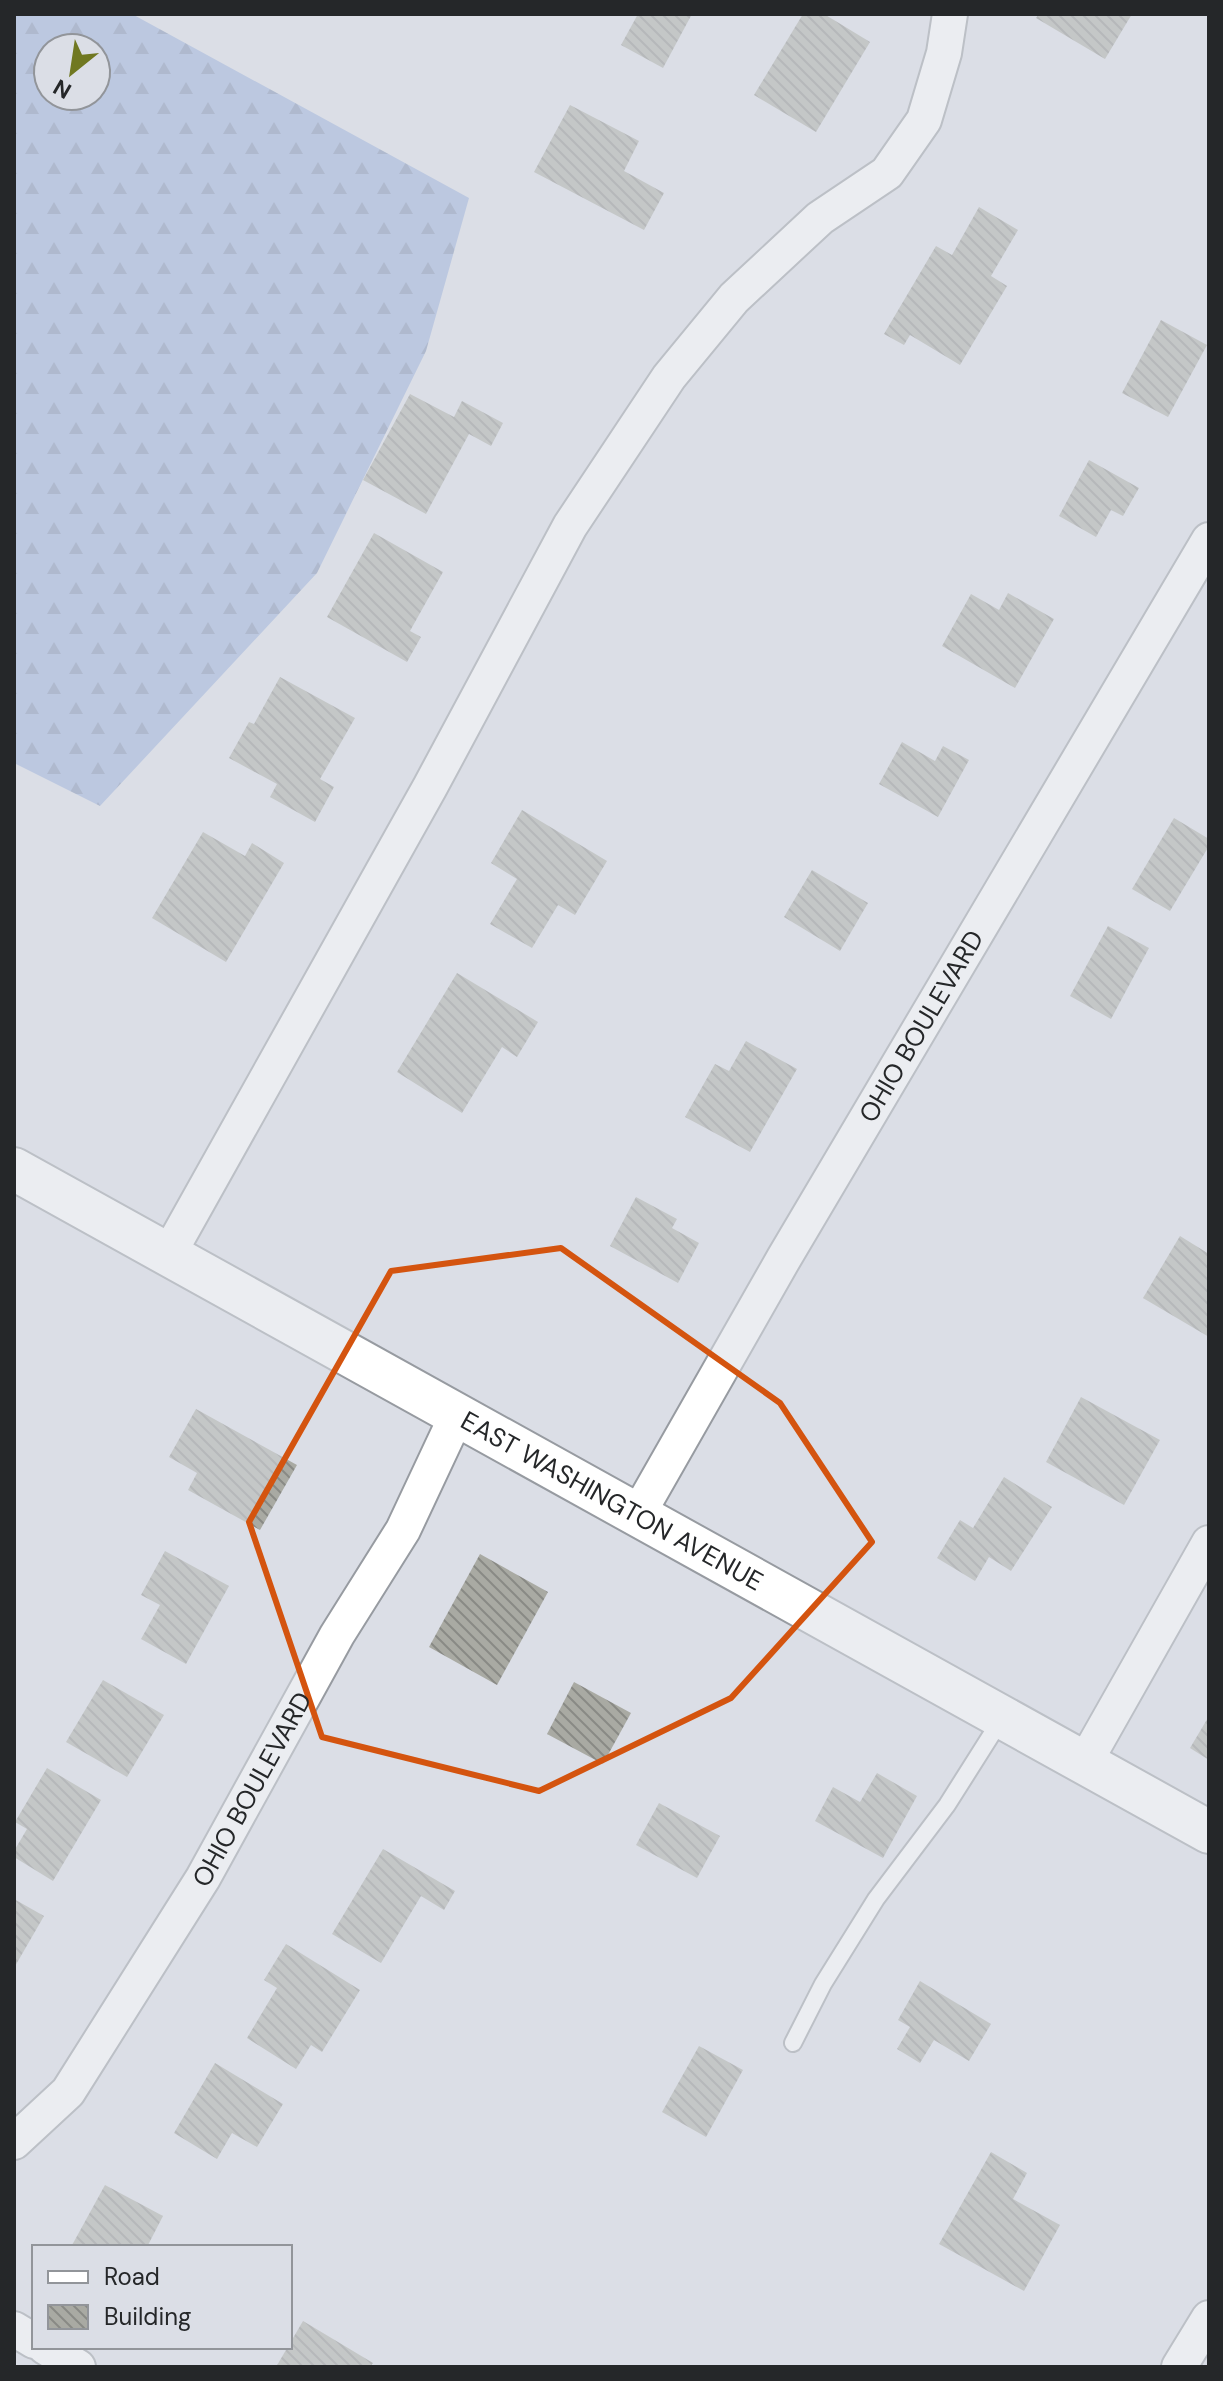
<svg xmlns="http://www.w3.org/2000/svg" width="1223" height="2381" viewBox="0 0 1223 2381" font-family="'DM Sans',sans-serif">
<defs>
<pattern id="forest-firs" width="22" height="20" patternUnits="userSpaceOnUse" patternTransform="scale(2)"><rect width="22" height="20" fill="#97adda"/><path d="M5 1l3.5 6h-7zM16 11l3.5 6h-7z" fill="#7b8db1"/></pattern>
<pattern id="building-back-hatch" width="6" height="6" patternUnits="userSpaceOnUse" patternTransform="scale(2)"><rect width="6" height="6" fill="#a9aaa3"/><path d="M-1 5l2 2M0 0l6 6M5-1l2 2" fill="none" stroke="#898a85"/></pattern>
</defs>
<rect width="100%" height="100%" fill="#dbdee6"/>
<path fill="url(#forest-firs)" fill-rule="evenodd" d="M14,14H132L469,198L426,351L317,573L100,806L14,763ZM48,48H96V96H48Z"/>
<g fill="url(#building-back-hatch)">
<polygon points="638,14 692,14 663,68 621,45"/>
<polygon points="803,14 824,14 870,42 816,132 754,95"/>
<polygon points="1039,14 1132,14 1105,59 1036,18"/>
<polygon points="570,105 639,141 624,171 664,193 644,230 534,172"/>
<polygon points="979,207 1018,230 991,276 1007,286 960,365 910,335 904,345 884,334 936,246 952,255"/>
<polygon points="1161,320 1207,345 1168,417 1122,393"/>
<polygon points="410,394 454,417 462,401 503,423 491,446 469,434 426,514 363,480"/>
<polygon points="1089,460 1139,488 1123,516 1111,510 1096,537 1059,516"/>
<polygon points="374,533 443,572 410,631 421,637 407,662 327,617"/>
<polygon points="1008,593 1054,619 1015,688 942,646 971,594 999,610"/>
<polygon points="280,677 355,718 320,779 334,787 315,822 270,797 277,784 229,758 249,722 254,724"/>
<polygon points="902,742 935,761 943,746 969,760 938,817 879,784"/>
<polygon points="522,810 607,861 575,915 558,905 532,948 490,924 517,879 491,863"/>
<polygon points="1174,818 1209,839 1209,846 1170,911 1132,889"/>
<polygon points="203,832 245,856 252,843 284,863 226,962 152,918"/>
<polygon points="812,870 868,903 840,951 784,917"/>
<polygon points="1108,926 1149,948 1111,1019 1070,996"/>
<polygon points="457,973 538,1022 517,1057 502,1047 462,1113 397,1072"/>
<polygon points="746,1041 797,1069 750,1152 685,1117 715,1064 729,1071"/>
<polygon points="636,1197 677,1219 672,1228 699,1243 678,1283 610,1246"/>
<polygon points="1180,1236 1209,1254 1209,1337 1143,1298"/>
<polygon points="1081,1397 1160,1440 1124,1505 1046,1462"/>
<polygon points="196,1409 297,1465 260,1530 188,1490 197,1473 169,1457"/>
<polygon points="1004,1477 1052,1507 1011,1571 989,1557 975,1581 937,1558 960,1520 973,1528"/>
<polygon points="165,1551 229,1586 186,1664 141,1639 160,1605 141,1595"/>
<polygon points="480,1554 548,1592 497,1685 429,1647"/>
<polygon points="103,1680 164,1715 127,1777 66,1742"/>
<polygon points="574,1682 631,1713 603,1764 547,1734"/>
<polygon points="1209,1716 1209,1760 1190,1748"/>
<polygon points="47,1768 101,1800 53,1881 14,1857 14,1851 27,1829 15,1822"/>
<polygon points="877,1773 917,1796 883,1858 815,1821 833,1787 860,1802"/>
<polygon points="659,1803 720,1836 697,1878 636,1845"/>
<polygon points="383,1849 455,1891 444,1910 421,1896 381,1963 332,1934"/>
<polygon points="14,1899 44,1916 14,1968"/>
<polygon points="286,1944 360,1990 322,2052 311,2045 296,2069 247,2038 277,1988 264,1980"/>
<polygon points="920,1981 991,2024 969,2061 934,2040 920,2063 897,2049 910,2027 898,2020"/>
<polygon points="699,2046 743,2070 706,2137 662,2112"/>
<polygon points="215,2063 283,2104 257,2147 232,2133 217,2159 174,2133"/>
<polygon points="991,2152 1027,2173 1013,2199 1060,2225 1024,2291 939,2244"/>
<polygon points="105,2185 163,2216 147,2247 71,2247"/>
<polygon points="303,2321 373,2363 370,2367 276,2367"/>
</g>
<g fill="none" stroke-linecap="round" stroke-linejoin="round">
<defs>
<polyline id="service" points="793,2043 823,1984 876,1899 947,1805 1002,1718"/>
<g id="minor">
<polyline points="168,1255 430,787 570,526 669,377 734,298 820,218 887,173 924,120 944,53 950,14"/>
<path id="s1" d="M638,1514L784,1258L1209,540"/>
<polyline points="1085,1762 1209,1543"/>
<path id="s2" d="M14,2142L68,2092L203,1878L337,1635L403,1530L457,1415"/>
<polyline points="14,2329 34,2341"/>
<polyline points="45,2347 78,2367"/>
<polyline points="1179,2367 1209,2318"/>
</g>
<g id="tertiary">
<path id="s3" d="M14,1169L1209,1832"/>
</g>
</defs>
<use href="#service" stroke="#979ba1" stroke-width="20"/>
<use href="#minor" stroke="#979ba1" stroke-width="38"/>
<use href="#tertiary" stroke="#979ba1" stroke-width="46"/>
<use href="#service" stroke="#fff" stroke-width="16"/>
<use href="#minor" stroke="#fff" stroke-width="34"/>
<use href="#tertiary" stroke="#fff" stroke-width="42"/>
</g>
<path d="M0 0H1223V2381H0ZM561,1248L780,1403L872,1542L731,1698L539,1791L322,1737L249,1522L391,1271Z" fill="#dbdee6" fill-opacity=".55" fill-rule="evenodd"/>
<path fill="none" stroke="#d4540f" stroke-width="6" stroke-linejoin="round" d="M561,1248L780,1403L872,1542L731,1698L539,1791L322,1737L249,1522L391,1271Z"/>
<g text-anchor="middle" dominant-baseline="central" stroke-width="6" stroke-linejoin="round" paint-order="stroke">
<g font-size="26" fill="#252729" stroke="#dbdee6">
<text stroke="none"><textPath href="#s1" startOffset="564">OHIO BOULEVARD</textPath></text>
<text stroke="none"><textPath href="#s3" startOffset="684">EAST WASHINGTON AVENUE</textPath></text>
<text stroke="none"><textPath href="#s2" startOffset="428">OHIO BOULEVARD</textPath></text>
</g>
</g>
<rect width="1223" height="2381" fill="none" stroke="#252729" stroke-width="32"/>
<rect x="32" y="2245" width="260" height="104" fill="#dbdee6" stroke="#92959a" stroke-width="2"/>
<rect x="48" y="2271" width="40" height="12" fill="#ffffff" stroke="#92959a" stroke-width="2"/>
<text x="104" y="2285" font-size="24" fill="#252729">Road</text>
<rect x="48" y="2305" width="40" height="24" fill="url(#building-back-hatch)" stroke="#92959a" stroke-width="2"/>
<text x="104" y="2325" font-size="24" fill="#252729">Building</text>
<g transform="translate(72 72) rotate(210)"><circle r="38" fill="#dbdee6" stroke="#92959a" stroke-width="2"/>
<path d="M0-6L14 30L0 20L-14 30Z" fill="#707821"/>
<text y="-12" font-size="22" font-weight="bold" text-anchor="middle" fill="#252729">N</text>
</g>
</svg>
